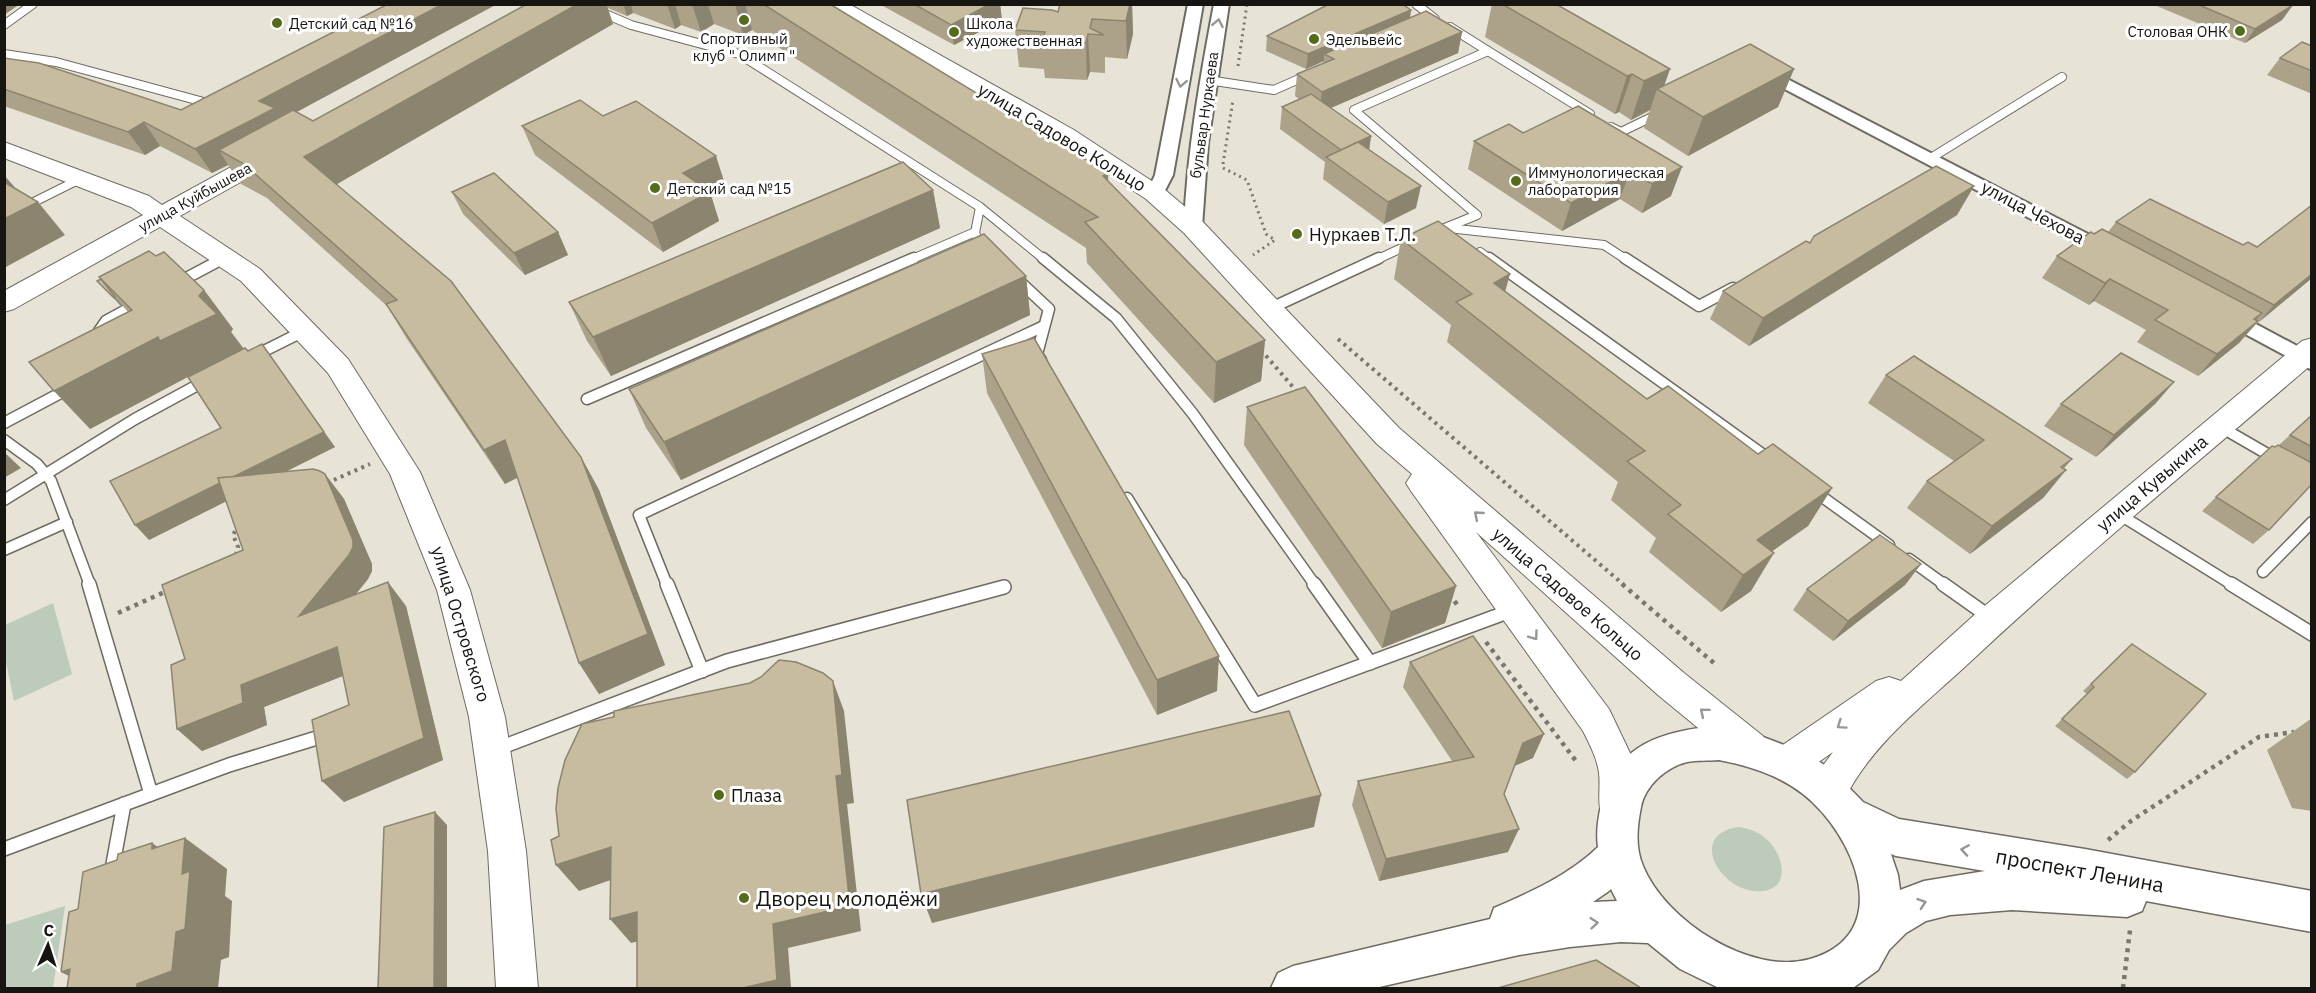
<svg xmlns="http://www.w3.org/2000/svg" width="2316" height="993" viewBox="0 0 2316 993" font-family="'IBM Plex Sans',sans-serif">
<rect width="100%" height="100%" fill="#e7e3d7"/>
<g fill="#bccbba">
<polygon points="53,603 72,674 14,701 5,657 5,625"/>
<path d="M1739,827C1749,829 1757,831 1765,838C1782,851 1793,887 1763,891C1722,896 1685,834 1739,827Z"/>
<polygon points="65,906 53,988 5,988 5,925"/>
</g>
<g fill="none" stroke-linecap="round" stroke-linejoin="round">
<defs>
<g id="lane-far2">
<polyline points="582,4 631,25 739,54 980,207 975,233 982,247"/>
<polyline points="1416,4 1435,19"/>
<polyline points="4,25 33,4"/>
<polyline points="1488,51 1590,114"/>
<polyline points="4,54 56,62 211,104"/>
<polyline points="1208,80 1274,90 1308,75"/>
<polyline points="1611,127 1621,132 1658,114"/>
<polyline points="1931,158 2062,77"/>
<polyline points="980,207 1045,260"/>
<polyline points="4,217 82,178"/>
<polyline points="1448,228 1604,245 1627,260"/>
<polyline points="1435,232 1477,215 1354,110 1488,51 1450,27"/>
<polyline points="1480,252 1491,260"/>
<polyline points="221,260 227,257"/>
<polyline points="910,260 975,232"/>
<polyline points="1376,260 1410,244"/>
</g>
<g id="lane-far1">
<polyline points="1043,258 1116,318 1193,414 1315,585"/>
<polyline points="1489,258 1772,461"/>
<polyline points="1625,258 1699,306 1733,288"/>
<polyline points="1018,280 1049,309 1037,354 1041,360"/>
<polyline points="177,283 224,258"/>
<polyline points="1269,309 1379,258"/>
<polyline points="102,337 99,331 106,321 137,304"/>
<polyline points="254,356 304,331"/>
<polyline points="587,399 914,258"/>
<polyline points="4,423 68,389"/>
<polyline points="2219,426 2276,459"/>
<polyline points="4,440 37,464 51,481 90,585"/>
<polyline points="1814,491 1889,545"/>
<polyline points="1127,498 1181,585"/>
<polyline points="4,500 135,419 205,381"/>
<polyline points="2117,513 2233,585"/>
<polyline points="4,550 67,522"/>
<polyline points="1909,559 1945,585"/>
<polyline points="2263,572 2312,522"/>
<polyline points="667,585 639,515 1044,326"/>
</g>
<g id="lane">
<polyline points="89,584 151,794"/>
<polyline points="667,584 702,671"/>
<polyline points="1180,584 1255,705 1513,610"/>
<polyline points="1314,584 1370,663"/>
<polyline points="1943,584 1991,618"/>
<polyline points="2231,584 2312,634"/>
<polyline points="497,749 727,661 1004,587"/>
<polyline points="4,849 229,765 320,737"/>
<polyline points="111,875 124,804"/>
</g>
<g id="street">
<polygon points="1188,4 1203,4 1173,175 1161,198 1149,198 1146,194 1155,175"/>
<path d="M1214,4H1229L1208,143L1202,227L1200,231H1186L1184,227C1187,152 1200,78 1214,4Z"/>
<polygon points="1762,66 2117,249 2119,253 2117,257 2103,257 1756,74 1754,71 1756,68"/>
<polygon points="2226,308 2312,354 2312,370 2219,320 2216,315 2219,310"/>
</g>
<g id="secondary">
<path d="M822,4H849L1074,130L1164,189L1202,221L1399,428L1684,673L1763,736L1768,748L1763,760L1750,764L1737,760L1658,695L1476,532L1609,709L1630,753L1636,772V809L1630,821L1617,827L1604,821C1596,805 1601,790 1599,773C1597,758 1590,745 1583,731L1411,491L1406,483L1412,474L1377,444L1184,233L1146,199L1058,140L824,9Z"/>
<polygon points="4,142 149,196 162,205 262,150 271,148 280,150 283,155 280,160 180,216 260,269 348,359 420,472 470,590 505,717 526,851 538,988 496,988 488,851 469,717 437,590 390,474 328,373 241,281 160,227 14,309 4,312 4,291 143,215 131,207 4,158"/>
<path d="M2312,338V364C2197,463 2079,560 1969,663C1923,706 1869,746 1842,804L1829,809L1816,804L1810,792L1817,774L1833,752L1800,775L1787,780L1774,775L1768,763L1774,751L1876,681L1889,677L1901,681L1981,609L2302,341Z"/>
</g>
<path id="primary" d="M1719,726L1763,737L1805,753L1831,769L1863,802L1899,819L2085,849L2312,891V932L2146,901L2142,911L2127,917L2012,910L1950,915L1926,921L1906,933L1889,950L1878,970L1853,988H1719L1680,969L1648,943L1621,942L1570,947L1519,955L1375,988H1271L1278,973L1293,966L1490,919L1494,908C1531,892 1569,875 1598,847C1596,832 1598,820 1601,805C1614,744 1665,730 1719,726ZM1719,760C1750,766 1778,775 1803,794C1854,834 1897,934 1810,959C1750,976 1665,920 1643,866C1635,847 1637,827 1641,807C1645,786 1666,767 1687,762C1697,760 1709,761 1719,760ZM1891,854L1896,856L1985,871L1924,881L1900,890L1898,875ZM1611,889L1617,901L1593,902L1609,891Z"/>
</defs>
<use href="#lane-far2" stroke="#6f6b61" stroke-width="10"/>
<use href="#lane-far1" stroke="#6f6b61" stroke-width="13"/>
<use href="#lane" stroke="#6f6b61" stroke-width="16"/>
<use href="#street" stroke="#6f6b61" stroke-width="4"/>
<use href="#secondary" stroke="#6f6b61" stroke-width="2"/>
<use href="#primary" stroke="#6f6b61" stroke-width="3"/>
<g stroke="#79776f" stroke-width="3" stroke-dasharray="2 4" stroke-linecap="butt">
<polyline points="1238,66 1247,4"/>
<polyline points="1223,164 1233,100"/>
<polyline points="1223,168 1247,180 1266,234 1275,240 1253,255"/>
</g>
<g stroke="#79776f" stroke-width="4" stroke-dasharray="3 4.5" stroke-linecap="butt">
<polyline points="1338,339 1624,585"/>
<polyline points="1261,350 1299,394"/>
<polyline points="327,483 370,464"/>
<polyline points="236,555 238,547 233,535 239,524"/>
</g>
<g stroke="#79776f" stroke-width="4.5" stroke-dasharray="4 5" stroke-linecap="butt">
<polyline points="1622,584 1715,664"/>
<polyline points="1449,594 1459,607"/>
<polyline points="118,613 169,590"/>
<polyline points="1486,642 1576,761"/>
<polyline points="2108,840 2131,821 2259,737 2294,732"/>
<polyline points="2123,988 2130,930"/>
</g>
<use href="#lane-far2" stroke="#fff" stroke-width="8"/>
<use href="#lane-far1" stroke="#fff" stroke-width="10"/>
<use href="#lane" stroke="#fff" stroke-width="13"/>
<use href="#street" fill="#fff" fill-rule="evenodd"/>
<use href="#secondary" fill="#fff" fill-rule="evenodd"/>
<use href="#primary" fill="#fff" fill-rule="evenodd"/>
</g>
<g fill="#aba289">
<polygon points="497,4 296,112 313,121 527,4 830,4 1108,173 1108,182 1265,340 1261,381 1214,403 1087,263 1086,248 752,30 743,35 714,24 701,32 681,25 675,29 633,13 627,16 608,8 613,24 337,184 581,457 599,490 665,665 599,694 579,663 517,477 505,484 407,339 387,306 267,198 241,184 228,165 212,173 160,146 145,155 4,106 4,58 181,110"/>
<polygon points="883,4 1000,4 1002,20 954,45 883,6"/>
<polygon points="1060,4 1132,4 1133,34 1127,59 1105,57 1105,73 1090,72 1087,80 1045,78 1044,69 1019,67 1015,30 1058,12"/>
<polygon points="1327,4 1402,4 1411,10 1410,18 1462,32 1458,53 1331,108 1371,136 1369,150 1416,208 1384,224 1323,179 1325,162 1280,129 1282,107 1299,99 1295,96 1297,74 1323,63 1324,61 1306,69 1266,51 1267,36 1328,5"/>
<polygon points="1492,4 1556,4 1664,86 1794,69 1778,107 1688,156 1644,128 1650,110 1631,120 1619,112 1615,114 1485,37"/>
<polygon points="2152,4 2291,4 2293,5 2282,20 2245,43"/>
<polygon points="2312,46 2312,94 2267,75 2280,58"/>
<polygon points="1578,106 1671,196 1642,213 1620,199 1562,231 1468,169 1474,141 1523,133"/>
<polygon points="603,116 725,184 710,192 719,221 663,252 535,155 522,126"/>
<polygon points="1974,186 1957,215 1749,346 1710,319 1723,291 1810,243"/>
<polygon points="933,190 940,228 611,376 587,341 569,302"/>
<polygon points="452,192 558,232 568,255 525,275 463,214"/>
<polygon points="2116,222 2243,245 2312,278 2258,322 2239,343 2198,376 2137,342 2146,330 2094,301 2089,305 2042,278 2057,256 2094,234 2108,232"/>
<polygon points="1401,239 1505,292 1647,399 1758,454 1832,488 1808,526 1772,551 1751,591 1721,612 1649,552 1656,538 1611,500 1618,482 1447,342 1451,325 1394,279"/>
<polygon points="1026,276 1030,315 681,480 646,428 629,389"/>
<polygon points="97,281 204,290 233,329 231,332 244,349 335,447 285,472 325,474 344,499 372,564 372,571 368,579 356,594 406,606 443,760 344,802 349,705 343,676 264,707 267,725 202,751 177,729 185,659 243,550 226,501 149,540 221,428 188,377 90,429 128,312 122,305 120,305"/>
<polygon points="982,354 1217,691 1157,715 987,393"/>
<polygon points="1886,375 2064,469 2066,470 2043,498 1970,554 1907,508 1927,481 1954,461 1868,403"/>
<polygon points="2174,382 2155,404 2096,457 2044,426 2061,404"/>
<polygon points="1247,407 1456,586 1445,623 1382,648 1244,445"/>
<polygon points="2312,415 2312,484 2269,530 2253,544 2202,511 2216,497 2275,447 2279,445"/>
<polygon points="1921,564 1905,585 1833,641 1793,610 1807,589"/>
<polygon points="2132,644 2135,772 2127,779 2055,726 2087,694 2083,691"/>
<polygon points="1410,662 1533,758 1514,766 1504,794 1508,852 1379,881 1352,805 1358,781 1452,761 1403,687"/>
<polygon points="2312,718 2312,811 2292,808 2267,750"/>
</g>
<g fill="#8b846f">
<polygon points="4,4 20,4 4,15"/>
<polygon points="443,4 497,4 282,120 219,150 228,165 212,173 195,149 259,101"/>
<polygon points="578,4 606,4 613,24 325,191 304,157"/>
<polygon points="623,4 631,4 633,13 627,16"/>
<polygon points="667,4 675,4 681,25 675,29"/>
<polygon points="692,4 708,4 714,24 701,32"/>
<polygon points="735,4 745,4 752,30 743,35"/>
<polygon points="990,4 1000,4 1002,20 954,45 951,25"/>
<polygon points="1130,4 1132,4 1133,34 1127,59 1126,21"/>
<polygon points="2293,5 2282,20 2245,43 2255,29"/>
<polygon points="1411,10 1409,24 1324,54 1324,61 1306,69 1308,54"/>
<polygon points="1462,32 1458,53 1319,113 1322,92"/>
<polygon points="1088,34 1090,72 1087,80 1086,43"/>
<polygon points="1670,69 1662,92 1657,89 1650,110 1631,120 1644,81"/>
<polygon points="1794,69 1778,107 1688,156 1703,117"/>
<polygon points="1632,74 1619,112 1615,114 1627,76"/>
<polygon points="144,122 160,146 145,155 128,132"/>
<polygon points="1371,136 1368,158 1341,150"/>
<polygon points="716,156 725,184 692,201 683,173"/>
<polygon points="1682,167 1671,196 1642,213 1652,184"/>
<polygon points="1630,171 1620,199 1562,231 1571,203"/>
<polygon points="1108,173 1109,214 1103,176"/>
<polygon points="4,175 18,191 4,210"/>
<polygon points="1421,186 1416,208 1384,224 1388,202"/>
<polygon points="1974,186 1957,215 1749,346 1763,318"/>
<polygon points="933,190 940,228 611,376 593,337"/>
<polygon points="710,192 719,221 663,252 652,223"/>
<polygon points="38,202 65,235 4,268 4,219"/>
<polygon points="558,232 568,255 525,275 514,253"/>
<polygon points="1510,274 1499,314 1494,283"/>
<polygon points="2312,274 2312,278 2258,323 2274,305"/>
<polygon points="1026,276 1030,315 681,480 664,442"/>
<polygon points="2110,279 2094,301 2089,305 2105,283"/>
<polygon points="204,290 233,329 231,332 246,352 189,376 90,429 54,391 199,296"/>
<polygon points="115,297 122,305 120,305 114,298"/>
<polygon points="2262,313 2245,332 2258,321 2239,343 2198,376 2217,354"/>
<polygon points="1265,340 1261,381 1214,403 1216,362"/>
<polygon points="262,344 335,447 149,540 135,525 324,432"/>
<polygon points="2174,382 2155,404 2096,457 2114,435"/>
<polygon points="505,440 525,474 505,484 484,450"/>
<polygon points="4,452 21,468 4,478"/>
<polygon points="581,457 599,490 665,665 599,694 579,663"/>
<polygon points="2072,459 2058,475 2066,470 2043,498 1970,554 1992,526"/>
<polygon points="325,474 344,499 372,564 372,571 368,579 320,639 299,616"/>
<polygon points="1832,488 1808,526 1741,573 1757,540"/>
<polygon points="1774,553 1751,591 1721,612 1743,575"/>
<polygon points="1921,564 1905,585 1833,641 1848,621"/>
<polygon points="388,582 406,606 443,760 344,802 322,781 424,738"/>
<polygon points="1456,586 1445,623 1382,648 1391,612"/>
<polygon points="337,647 358,670 264,707 267,725 202,751 177,729 241,685"/>
<polygon points="1219,656 1217,691 1157,715 1157,680"/>
<polygon points="833,681 844,711 854,803 847,804 861,931 788,948 791,988 743,988 773,924 836,776"/>
<polygon points="1544,734 1533,758 1512,767 1523,743"/>
<polygon points="1321,795 1314,827 932,923 921,894"/>
<polygon points="435,812 447,825 447,988 434,988"/>
<polygon points="1519,829 1508,852 1379,881 1386,859"/>
<polygon points="185,838 227,869 225,896 232,901 229,957 221,960 218,988 137,988 152,843 182,864"/>
<polygon points="611,847 631,873 579,891 556,865"/>
<polygon points="637,912 657,937 631,943 610,919"/>
<polygon points="70,969 92,988 61,972"/>
</g>
<g fill="#c7bc9f" stroke="#8b846f" stroke-width="1.5">
<polygon points="388,4 443,4 259,101 275,108 195,149 144,122 128,132 4,89 4,58 39,63 181,110"/>
<polygon points="527,4 578,4 304,157 451,281 581,457 648,634 579,663 505,440 484,450 386,304 397,300 244,164 219,150 293,110 313,121"/>
<polygon points="763,4 830,4 1108,173 1103,176 1265,340 1216,362 1085,222 1098,217"/>
<polygon points="914,4 990,4 951,25"/>
<polygon points="1060,4 1130,4 1126,21 1092,19 1090,28 1104,35 1088,34 1086,43 1042,40 1045,32 1015,30 1023,8 1052,10 1058,12"/>
<polygon points="1329,4 1402,4 1411,10 1308,54 1267,36"/>
<polygon points="1502,4 1556,4 1670,69 1644,81 1632,74 1627,76"/>
<polygon points="2197,4 2291,4 2293,5 2255,29"/>
<polygon points="1426,11 1462,32 1322,92 1297,74 1334,59 1324,54"/>
<polygon points="2302,42 2312,46 2312,71 2280,58"/>
<polygon points="1750,44 1794,69 1703,117 1657,89"/>
<polygon points="1311,94 1371,136 1341,150 1282,107"/>
<polygon points="580,100 603,116 636,101 716,156 683,173 710,192 652,223 522,126"/>
<polygon points="1578,106 1682,167 1652,184 1630,171 1571,203 1474,141 1509,124 1523,133"/>
<polygon points="1358,142 1421,186 1388,202 1326,157"/>
<polygon points="903,162 933,190 593,337 569,302"/>
<polygon points="1936,166 1974,186 1763,318 1723,291 1806,241 1810,243 1814,236"/>
<polygon points="494,173 558,232 514,253 452,192"/>
<polygon points="4,182 38,202 4,219"/>
<polygon points="2150,199 2243,245 2248,242 2257,247 2312,205 2312,274 2274,305 2116,222"/>
<polygon points="1438,221 1510,274 1494,283 1647,399 1668,386 1758,454 1773,444 1832,488 1757,540 1774,553 1743,575 1668,514 1681,505 1627,461 1645,451 1456,302 1472,294 1401,239"/>
<polygon points="2102,229 2262,313 2254,319 2258,321 2217,354 2155,320 2168,310 2110,279 2105,283 2057,256 2091,232 2094,234"/>
<polygon points="984,234 1026,276 664,442 629,389"/>
<polygon points="149,251 156,256 164,252 204,290 199,296 217,314 160,341 158,337 54,391 29,362 132,310 99,277"/>
<polygon points="101,279 115,297 114,298 97,281"/>
<polygon points="1034,338 1219,656 1157,680 982,354"/>
<polygon points="262,344 324,432 233,477 218,478 220,483 135,525 110,481 221,428 188,377 245,348 248,351"/>
<polygon points="2121,353 2174,382 2114,435 2061,404"/>
<polygon points="1914,356 2072,459 2061,467 2066,470 1992,526 1927,481 1984,440 1886,375"/>
<polygon points="1305,387 1456,586 1391,612 1247,407"/>
<polygon points="2312,415 2312,447 2290,435"/>
<polygon points="2278,445 2312,463 2312,484 2269,530 2216,497 2272,446 2275,447"/>
<polygon points="313,469 320,471 325,474 353,540 353,547 349,555 299,616 388,582 424,738 322,781 312,720 349,705 337,647 241,685 243,703 177,729 171,665 185,659 162,585 243,550 218,478"/>
<polygon points="1880,535 1921,564 1848,621 1807,589"/>
<polygon points="1473,636 1544,734 1523,743 1504,794 1519,829 1386,859 1358,781 1474,757 1410,662"/>
<polygon points="2132,644 2206,694 2135,772 2062,719 2094,687 2091,684"/>
<polygon points="779,660 796,662 823,673 833,681 842,775 836,776 850,906 773,924 777,980 743,988 637,988 637,912 610,919 611,847 556,865 551,840 559,836 556,809 558,788 565,760 582,724 614,717 614,711 750,683 761,677"/>
<polygon points="1289,711 1321,795 921,894 907,800"/>
<polygon points="435,812 434,988 378,988 384,827"/>
<polygon points="185,838 182,874 190,871 185,929 176,932 172,971 137,984 137,988 67,988 70,969 61,972 69,912 78,909 83,872 117,860 118,854 152,843 152,849"/>
<polygon points="1596,960 1641,988 1498,988"/>
</g>
<defs><path id="oneway-chevron" d="M-2-3.5L2.5 0L-2 3.5" fill="none" stroke-width="1.6" stroke-linecap="round" stroke-linejoin="round" transform="scale(1.5)"/></defs>
<g stroke="#969694">
<use href="#oneway-chevron" transform="translate(1218 23) rotate(-79)"/>
<use href="#oneway-chevron" transform="translate(1181 83) rotate(101)"/>
<use href="#oneway-chevron" transform="translate(1478 515) rotate(-139)"/>
<use href="#oneway-chevron" transform="translate(1534 636) rotate(54)"/>
<use href="#oneway-chevron" transform="translate(1704 712) rotate(-140)"/>
<use href="#oneway-chevron" transform="translate(1841 725) rotate(145)"/>
<use href="#oneway-chevron" transform="translate(1965 850) rotate(-171)"/>
<use href="#oneway-chevron" transform="translate(1922 903) rotate(-19)"/>
<use href="#oneway-chevron" transform="translate(1594 923) rotate(-5)"/>
</g>
<g fill="#546b1b" stroke="#fff" stroke-width="2">
<circle cx="744" cy="20" r="6"/>
<circle cx="277" cy="23" r="6"/>
<circle cx="2240" cy="31" r="6"/>
<circle cx="954" cy="32" r="6"/>
<circle cx="1314" cy="39" r="6"/>
<circle cx="1516" cy="181" r="6"/>
<circle cx="655" cy="188" r="6"/>
<circle cx="1297" cy="234" r="6"/>
<circle cx="719" cy="795" r="6"/>
<circle cx="744" cy="898" r="6"/>
</g>
<g text-anchor="middle" dominant-baseline="central" stroke-width="6" stroke-linejoin="round" paint-order="stroke">
<g font-size="15" fill="#161511" stroke="#fff" text-anchor="start">
<text x="289" y="23">Детский сад №16</text>
<text x="966" y="23">Школа<tspan x="966" dy="17">художественная</tspan></text>
<text x="2228" y="31" text-anchor="end">Столовая ОНК</text>
<text x="744" y="38" text-anchor="middle">Спортивный<tspan x="744" dy="17">клуб " Олимп "</tspan></text>
<text x="1326" y="39">Эдельвейс</text>
<text x="1528" y="172">Иммунологическая<tspan x="1528" dy="17">лаборатория</tspan></text>
<text x="667" y="188">Детский сад №15</text>
</g>
<g font-size="15" fill="#161511" stroke="#fff">
<text transform="translate(1204 115) rotate(-82)">бульвар Нуркаева</text>
<text transform="translate(195 197) rotate(-29)">улица Куйбышева</text>
</g>
<g font-size="18" fill="#161511" stroke="#fff">
<text transform="translate(1062 137) rotate(31)">улица Садовое Кольцо</text>
<text transform="translate(2033 212) rotate(28)">улица Чехова</text>
<text transform="translate(2152 483) rotate(-40)">улица Кувыкина</text>
<text transform="translate(1568 594) rotate(41)">улица Садовое Кольцо</text>
<text transform="translate(461 624) rotate(73)">улица Островского</text>
</g>
<g font-size="18" fill="#161511" stroke="#fff" text-anchor="start">
<text x="1309" y="234">Нуркаев Т.Л.</text>
<text x="731" y="795">Плаза</text>
</g>
<g font-size="21" fill="#161511" stroke="#fff">
<text transform="translate(2080 870) rotate(10)">проспект Ленина</text>
</g>
<g font-size="21" fill="#161511" stroke="#fff" text-anchor="start">
<text x="756" y="898">Дворец молодёжи</text>
</g>
</g>
<rect width="2316" height="993" fill="none" stroke="#161511" stroke-width="12"/>
<g transform="translate(48 945) rotate(3)" stroke="#ffffff" stroke-width="4.5" paint-order="stroke">
<path d="M0-4.5L10 22L0 15L-10 22Z" fill="#161511"/>
<text y="-9" font-size="16" font-weight="bold" text-anchor="middle" fill="#161511">С</text>
</g>
</svg>
